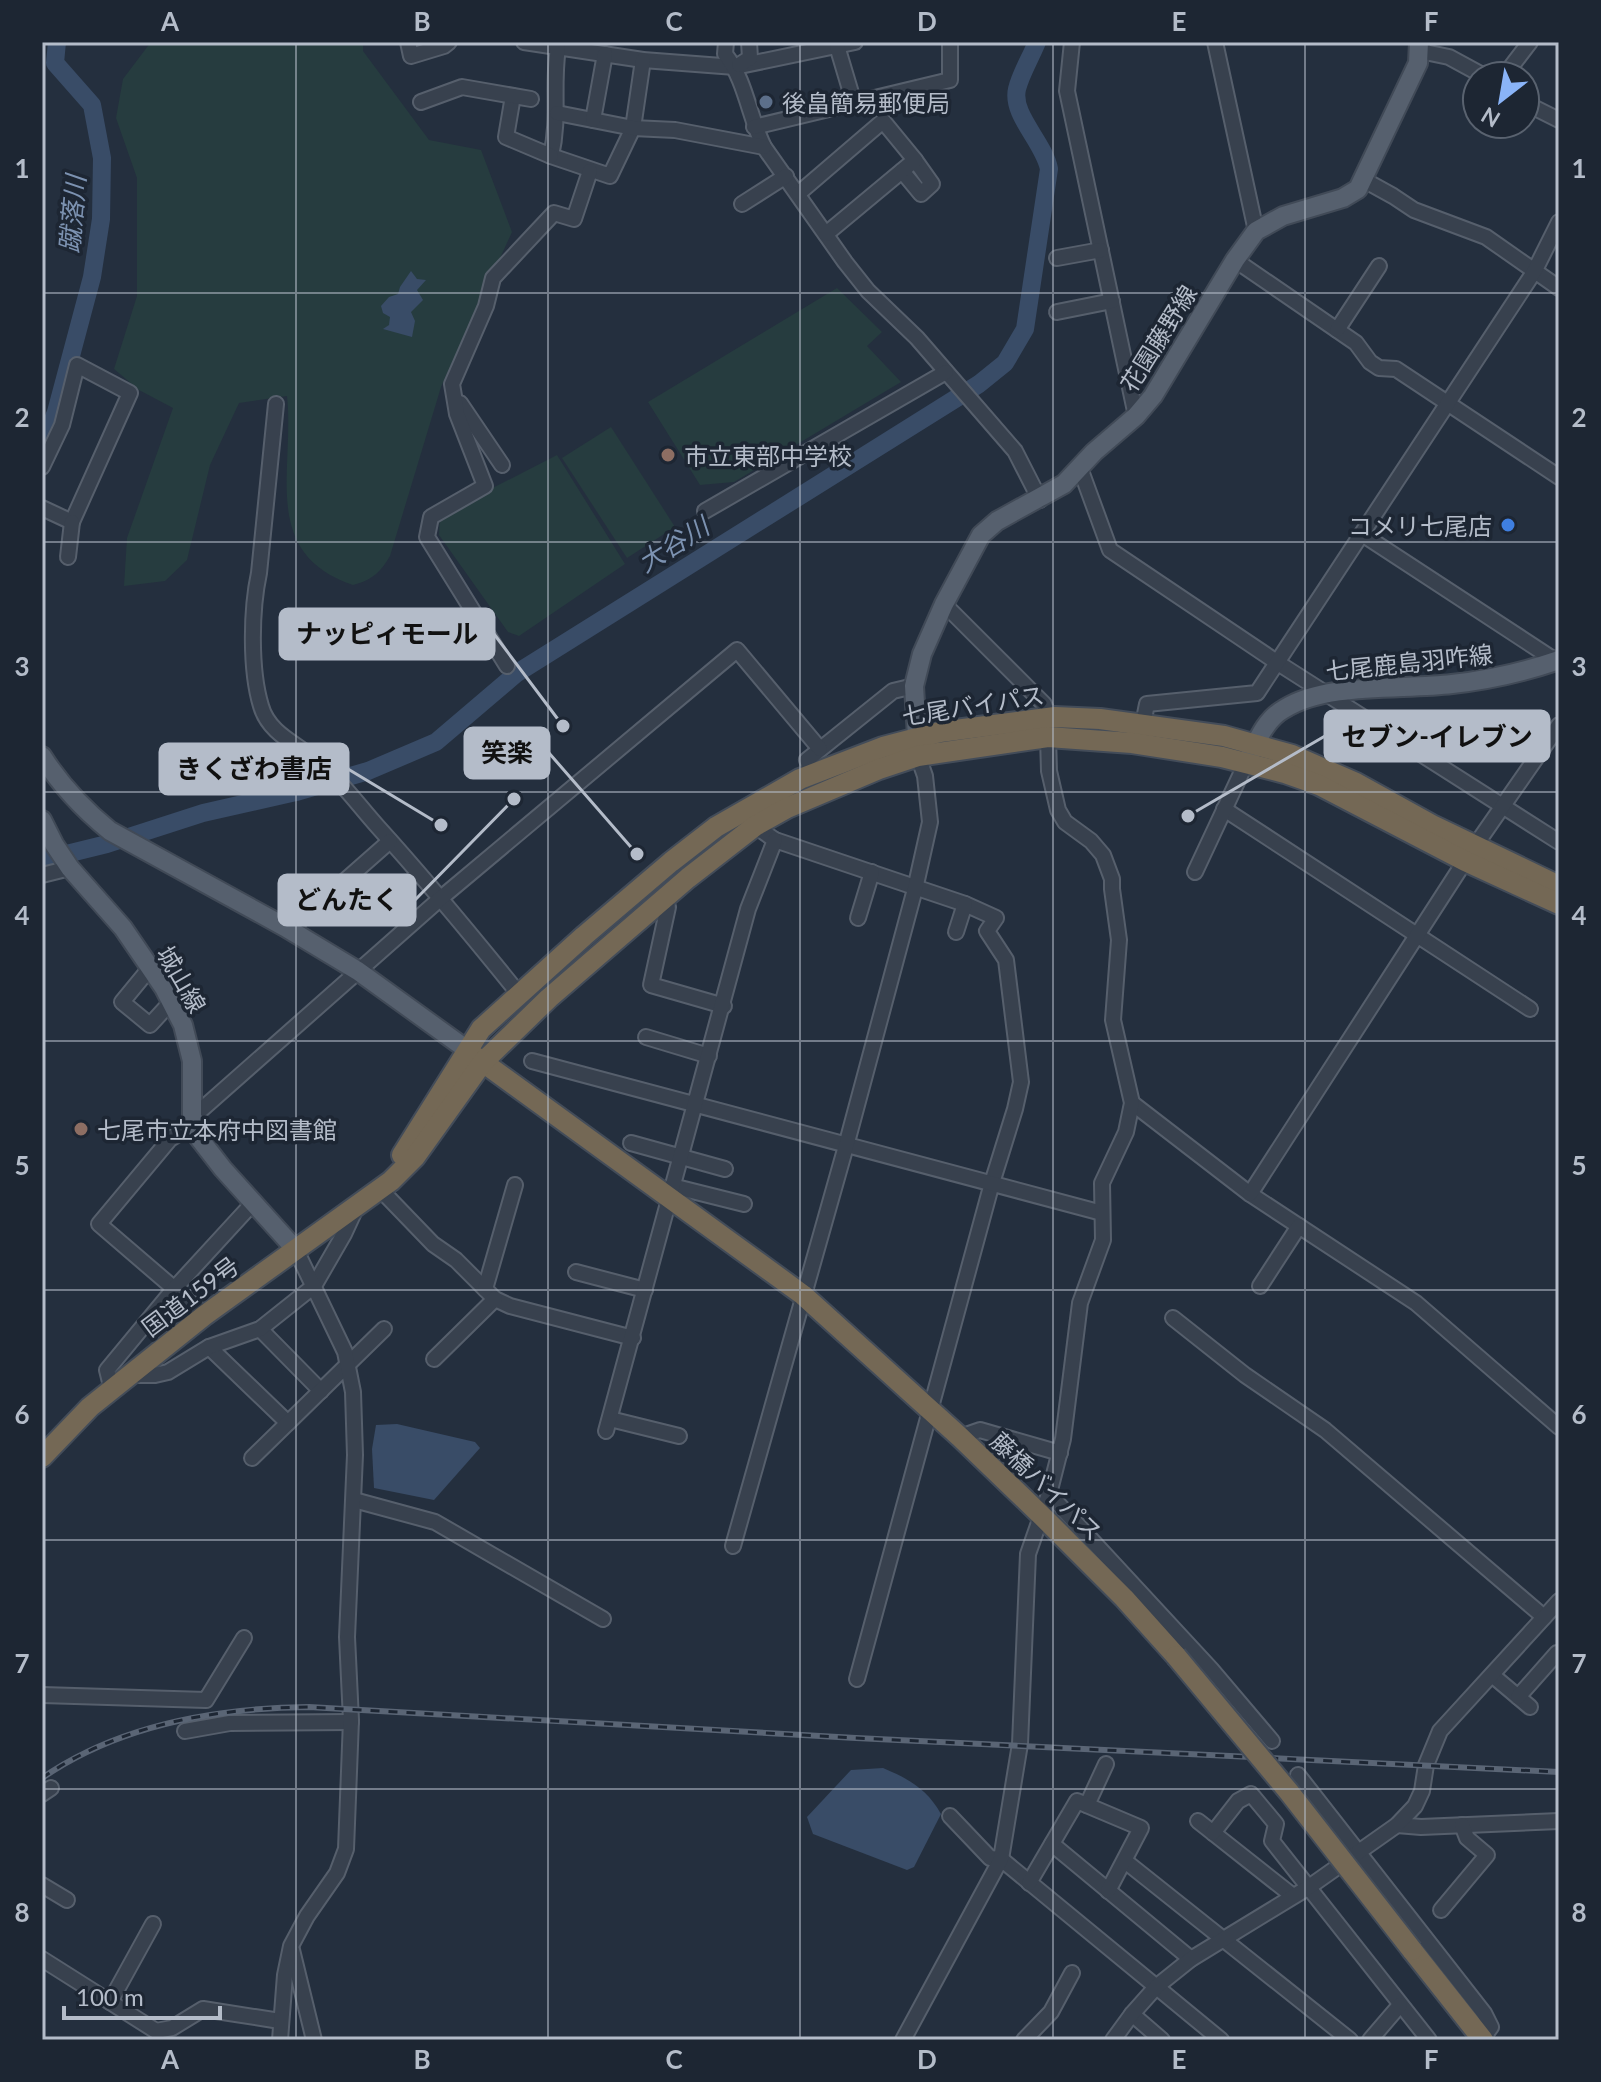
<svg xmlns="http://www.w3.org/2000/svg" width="1601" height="2082" viewBox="0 0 1601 2082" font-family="Lato,'Noto Sans JP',sans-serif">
<rect width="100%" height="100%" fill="#242f3e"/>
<g fill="#263c3f">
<path d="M151,42H363V51L429,140L481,150L512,232L441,387L390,556C380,573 372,580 353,585C259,553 295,470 287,396L239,403L210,465L187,560L165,581L124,586L127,538L173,408L139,390L114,369L137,296V178L116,118L123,79Z"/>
<polygon points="837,288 882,332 867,346 901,382 734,482 700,485 648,402"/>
<polygon points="611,427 675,527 627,558 562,458"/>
<polygon points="557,455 625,564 519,636 508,632 439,535 440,515"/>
</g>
<g fill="#394c67">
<polygon points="411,271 417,279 426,280 417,290 423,300 411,312 415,321 412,337 383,329 389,325 390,317 383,313 381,306 389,297 398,294 400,287"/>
<polygon points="397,1424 475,1442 480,1448 434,1500 374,1488 372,1449 376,1425"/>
<path d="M883,1768C909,1779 927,1789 941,1814L914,1867L907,1870L813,1834L807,1817L851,1770Z"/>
</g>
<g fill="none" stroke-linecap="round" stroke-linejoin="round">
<g stroke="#394c67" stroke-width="18">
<polyline points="42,447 56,412 92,277 101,219 102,158 92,105 55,63 57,42"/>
<path d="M42,860L107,844L203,813L296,792L368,771L436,742L517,673L979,384L1005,363L1025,329L1049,169C1044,142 1011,115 1017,89C1021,73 1031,57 1037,42"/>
</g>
<defs>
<g id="minor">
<polyline points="408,42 411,56 444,46 449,42"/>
<polyline points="524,42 643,60 735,67 855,42"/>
<path d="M726,42L725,54C746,81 749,117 764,147L845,262L868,291L917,338L1015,451L1040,500"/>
<polyline points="1072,42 1067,91 1136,416"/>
<polyline points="1215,42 1256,231"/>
<polyline points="837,46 854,103"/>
<path d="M558,48C552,86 560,117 551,156L610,176L633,128L643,60"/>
<polyline points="1420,51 1449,57 1484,76"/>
<polyline points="739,65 750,58 749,42"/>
<polyline points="1504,76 1530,42"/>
<polyline points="513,96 506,137 551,156"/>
<polyline points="421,102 462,87 531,99"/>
<polyline points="1525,103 1559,120"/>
<polyline points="557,113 633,128 675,130 764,147"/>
<polyline points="593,120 605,54"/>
<polyline points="754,127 950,80 950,42"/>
<polyline points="902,171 921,194 932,184 915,160"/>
<polyline points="1364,180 1393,196 1414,210 1486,237 1559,288"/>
<polyline points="799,193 883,121 915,160 826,234"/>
<polyline points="742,204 786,176"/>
<polyline points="1057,258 1101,250"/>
<polyline points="1235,260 1356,343 1370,362 1379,368 1396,369 1559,477"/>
<polyline points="1057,312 1112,301"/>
<polyline points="1337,330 1379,266"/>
<polyline points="460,403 502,465"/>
<path d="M276,404L259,573C251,610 250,670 261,706C269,735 300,745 321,764C342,782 359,806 378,827C427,881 473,937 519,994"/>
<polyline points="42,467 62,425 77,365 130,393 72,522 42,508"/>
<polyline points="1080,468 1110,550 1278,663 1559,842"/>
<polyline points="705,511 946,372"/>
<polyline points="1362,534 1556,661"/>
<polyline points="68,557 72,522"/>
<polyline points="944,604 1044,704 1049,717"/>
<polyline points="507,666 427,537 431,517 485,486 457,414 452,384 486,306 493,278 554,213 574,219 590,171"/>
<polyline points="1143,724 1147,704 1257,693 1534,272 1559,222"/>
<polyline points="812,774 807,760 893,691 914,686"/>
<polyline points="1224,809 1530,1009"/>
<polyline points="755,826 775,840 965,904 996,918 987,931 1006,960 1021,1082 1015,1109 992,1183 857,1679"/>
<polyline points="1475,846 1559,725"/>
<polyline points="1195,872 1246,763"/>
<polyline points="42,875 70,868"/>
<polyline points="662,900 668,907 651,985 724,1006"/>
<polyline points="858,918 872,872"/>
<polyline points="289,930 390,841"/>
<polyline points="956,932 965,904"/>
<polyline points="150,968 122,1002 150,1025 171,1002"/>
<polyline points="646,1037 709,1056"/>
<polyline points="532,1061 1102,1213"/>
<polyline points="1132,1103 1250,1194 1416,1303 1559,1427"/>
<polyline points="192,1118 441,898 737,650 820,749"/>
<polyline points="196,1123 170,1139 99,1224 205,1315"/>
<polyline points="631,1143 725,1169"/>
<polyline points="672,1186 744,1204"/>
<polyline points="379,1188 433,1244 456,1260 495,1299 510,1306 633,1338"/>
<polyline points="1250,1194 1465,861"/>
<polyline points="576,1272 645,1290"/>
<polyline points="1260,1286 1299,1226"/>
<polyline points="485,1289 515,1185"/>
<polyline points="1173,1318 1245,1375 1325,1430 1544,1617"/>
<polyline points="260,1329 321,1391"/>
<polyline points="209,1347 288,1423"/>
<polyline points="434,1359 495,1299"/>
<polyline points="132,1375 155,1375 168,1372 209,1347 260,1329 314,1286 344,1234 356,1208"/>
<polyline points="112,1390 107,1370 174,1289 253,1203"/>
<polyline points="610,1419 679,1436"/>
<polyline points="606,1431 748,909 775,840"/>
<polyline points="960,1437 980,1430 1060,1453"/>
<polyline points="252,1458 384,1329"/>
<polyline points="1049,1494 1211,1669 1272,1741"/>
<polyline points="354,1500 435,1522 603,1619"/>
<polyline points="733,1546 846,1146 915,889 930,822 925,776 918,756"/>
<polyline points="1492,1675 1530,1707"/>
<polyline points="42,1695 206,1700 244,1638"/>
<polyline points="1518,1697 1557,1653"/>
<polyline points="185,1731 230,1723 351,1722"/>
<polyline points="1298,1775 1484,2013 1491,2027 1481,2040"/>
<polyline points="42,1794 51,1788"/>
<polyline points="1087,1805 1106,1764"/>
<polyline points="950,1816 990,1858 1001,1859 1221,2040"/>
<polyline points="1198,1821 1293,1896"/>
<polyline points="1397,1825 1421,1827 1559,1821"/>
<polyline points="1213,1833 1238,1801 1251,1794 1276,1824 1272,1841 1429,2040"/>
<polyline points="1052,1844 1191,1959"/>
<polyline points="1125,1861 1350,2040"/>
<polyline points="1029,1883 1077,1801 1141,1828 1108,1891"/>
<polyline points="42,1885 67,1900"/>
<polyline points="1441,1910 1487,1855 1467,1838 1462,1825"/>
<polyline points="292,1950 314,2040"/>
<polyline points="42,1959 156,2031 172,2028 203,2009 280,2021"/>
<polyline points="110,2002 153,1924"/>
<polyline points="1132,2014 1162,2040"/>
<polyline points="280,2040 285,1975 291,1946 307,1916 337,1873 346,1849 351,1720 347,1637 355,1455 353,1392 345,1352 296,1250"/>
<polyline points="903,2040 1001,1859 1020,1744 1028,1554 1049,1494 1063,1439 1080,1303 1103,1240 1102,1183 1126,1132 1132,1103 1113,1020 1119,940 1112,889 1112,879 1103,855 1091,841 1065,822 1058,810 1049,771 1048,737"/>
<polyline points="1024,2040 1051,2012 1072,1973"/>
<polyline points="1113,2040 1132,2014 1156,1987 1191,1959 1309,1887 1397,1825 1415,1806 1422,1791 1426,1765 1440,1731 1559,1601"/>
<polyline points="1370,2040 1400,2005"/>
</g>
<g id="major">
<polyline points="918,753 914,686 922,654 944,604 981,535 997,521 1064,484 1094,452 1136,416 1153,396 1235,260 1256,231 1283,216 1343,198 1358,189 1418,63 1419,42"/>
<path d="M42,756C61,786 83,809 110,831L285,927L358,971L466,1049"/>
<path d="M1249,757C1258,739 1266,719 1284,709C1326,682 1402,690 1452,684C1488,680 1524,672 1559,660"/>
<polyline points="42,820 54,844 70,868 123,928 164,988 183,1025 192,1061 192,1118 196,1123 195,1133 223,1169 296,1250"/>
</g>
<g id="highway">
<polyline points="473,1055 803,1295 960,1437 1042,1516 1124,1598 1176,1656"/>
<polyline points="402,1155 481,1029 584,936 671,862 716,827 800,779 883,747 940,732 1055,717 1100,719 1224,736 1292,755 1356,783 1432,825 1559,886"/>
<polyline points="42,1457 90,1407 205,1315 391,1181 415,1157 483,1062 549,998 688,878 755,826 787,808 879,769 918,756 1048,737 1132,743 1222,757 1285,773 1319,785 1465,861 1559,904"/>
<polyline points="1412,1950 1483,2040"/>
</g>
</defs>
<use href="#minor" stroke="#565f6c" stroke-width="18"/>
<use href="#major" stroke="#414a57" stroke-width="22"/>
<use href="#highway" stroke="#434c59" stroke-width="24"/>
<use href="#minor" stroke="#38414e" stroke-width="14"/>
<use href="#major" stroke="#56606e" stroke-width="18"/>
<use href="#highway" stroke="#746855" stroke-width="20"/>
<defs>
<path id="rail" d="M42,1778C120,1724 217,1708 309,1707L856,1738L1559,1772"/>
</defs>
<use href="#rail" stroke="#5a6575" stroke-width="6"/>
<use href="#rail" stroke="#1d2633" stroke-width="3" stroke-dasharray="9" stroke-linecap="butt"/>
<defs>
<polyline id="highway-bridge" points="1176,1656 1289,1792 1412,1950"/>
</defs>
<use href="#highway-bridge" stroke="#434c59" stroke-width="24" stroke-linecap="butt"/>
<use href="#highway-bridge" stroke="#746855" stroke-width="20"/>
</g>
<path fill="none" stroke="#b4bcc9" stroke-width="2" stroke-opacity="0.55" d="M296,42V2040M548,42V2040M800,42V2040M1053,42V2040M1305,42V2040M42,293H1559M42,542H1559M42,792H1559M42,1041H1559M42,1290H1559M42,1540H1559M42,1789H1559"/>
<circle fill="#5c6f8a" stroke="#1d2633" stroke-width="3" cx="766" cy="102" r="8"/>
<g fill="#8d6e63" stroke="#1d2633" stroke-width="3">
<circle cx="668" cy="455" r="8"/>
<circle cx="81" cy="1129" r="8"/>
</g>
<circle fill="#3f7fe0" stroke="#1d2633" stroke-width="3" cx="1508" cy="525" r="8"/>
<g text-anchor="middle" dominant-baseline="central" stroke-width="7" stroke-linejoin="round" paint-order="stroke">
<g font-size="24" fill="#b4bcc9" stroke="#1d2633" text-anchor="start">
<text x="782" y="102">後畠簡易郵便局</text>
<text x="684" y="455">市立東部中学校</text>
<text x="1492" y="525" text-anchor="end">コメリ七尾店</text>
<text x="97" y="1129">七尾市立本府中図書館</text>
</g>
<g font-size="24" fill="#b4bcc9" stroke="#1d2633">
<text transform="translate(1158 338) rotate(-58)">花園藤野線</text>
<text transform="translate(1409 662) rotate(-6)">七尾鹿島羽咋線</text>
<text transform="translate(973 705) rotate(-9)">七尾バイパス</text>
<text transform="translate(182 979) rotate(60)">城山線</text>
<text transform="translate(190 1296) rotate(-37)">国道159号</text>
<text transform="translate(1047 1486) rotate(44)">藤橋バイパス</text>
</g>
<g font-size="26" font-style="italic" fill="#7c92b1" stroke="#1d2633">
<text transform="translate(72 214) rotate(-85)">蹴落川</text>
<text transform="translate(673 544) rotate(-32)">大谷川</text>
</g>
</g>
<path fill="none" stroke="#b4bcc9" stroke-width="3" d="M563 726L494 634M1188 816L1325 736M637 854L549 753M441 825L348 769M514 799L415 900"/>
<g fill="#b4bcc9" stroke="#1d2633" stroke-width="3">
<circle cx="563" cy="726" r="8"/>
<circle cx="1188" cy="816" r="8"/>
<circle cx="637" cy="854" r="8"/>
<circle cx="441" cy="825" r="8"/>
<circle cx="514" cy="799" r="8"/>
</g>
<g fill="#b4bcc9" stroke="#b4bcc9" stroke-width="3">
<rect x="280" y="609" width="214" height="50" rx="8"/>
<rect x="1325" y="711" width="224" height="50" rx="8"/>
<rect x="465" y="728" width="84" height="50" rx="8"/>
<rect x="160" y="744" width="188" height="50" rx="8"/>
<rect x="279" y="875" width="136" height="50" rx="8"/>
</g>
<g font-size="26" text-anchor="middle" font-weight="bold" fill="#111">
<text x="387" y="643">ナッピィモール</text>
<text x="1437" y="746">セブン-イレブン</text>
<text x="507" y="762">笑楽</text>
<text x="254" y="778">きくざわ書店</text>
<text x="347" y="909">どんたく</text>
</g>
<rect width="1601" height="2082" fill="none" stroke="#1d2633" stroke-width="88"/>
<g transform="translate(1501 100) rotate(211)"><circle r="38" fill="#1d2633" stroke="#59626f" stroke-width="2"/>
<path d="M0-6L14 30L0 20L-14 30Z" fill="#8ab4f8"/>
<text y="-12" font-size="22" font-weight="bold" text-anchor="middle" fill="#b4bcc9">N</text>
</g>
<path d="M64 2006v12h156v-12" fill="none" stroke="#b4bcc9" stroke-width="4"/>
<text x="76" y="2006" font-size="24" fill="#b4bcc9" stroke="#1d2633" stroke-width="6" paint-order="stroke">100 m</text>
<rect x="44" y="44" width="1513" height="1994" fill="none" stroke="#b4bcc9" stroke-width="3"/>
<g font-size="26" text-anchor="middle" font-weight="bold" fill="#b4bcc9">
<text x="170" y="31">A</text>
<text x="422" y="31">B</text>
<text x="674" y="31">C</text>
<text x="927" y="31">D</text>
<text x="1179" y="31">E</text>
<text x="1431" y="31">F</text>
<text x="22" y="178">1</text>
<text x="1579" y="178">1</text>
<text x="22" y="427">2</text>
<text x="1579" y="427">2</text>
<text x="22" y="676">3</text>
<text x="1579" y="676">3</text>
<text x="22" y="925">4</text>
<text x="1579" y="925">4</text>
<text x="22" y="1175">5</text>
<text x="1579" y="1175">5</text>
<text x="22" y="1424">6</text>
<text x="1579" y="1424">6</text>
<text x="22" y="1673">7</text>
<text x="1579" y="1673">7</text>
<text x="22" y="1922">8</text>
<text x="1579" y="1922">8</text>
<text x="170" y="2069">A</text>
<text x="422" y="2069">B</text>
<text x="674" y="2069">C</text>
<text x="927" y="2069">D</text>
<text x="1179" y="2069">E</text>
<text x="1431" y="2069">F</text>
</g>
</svg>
